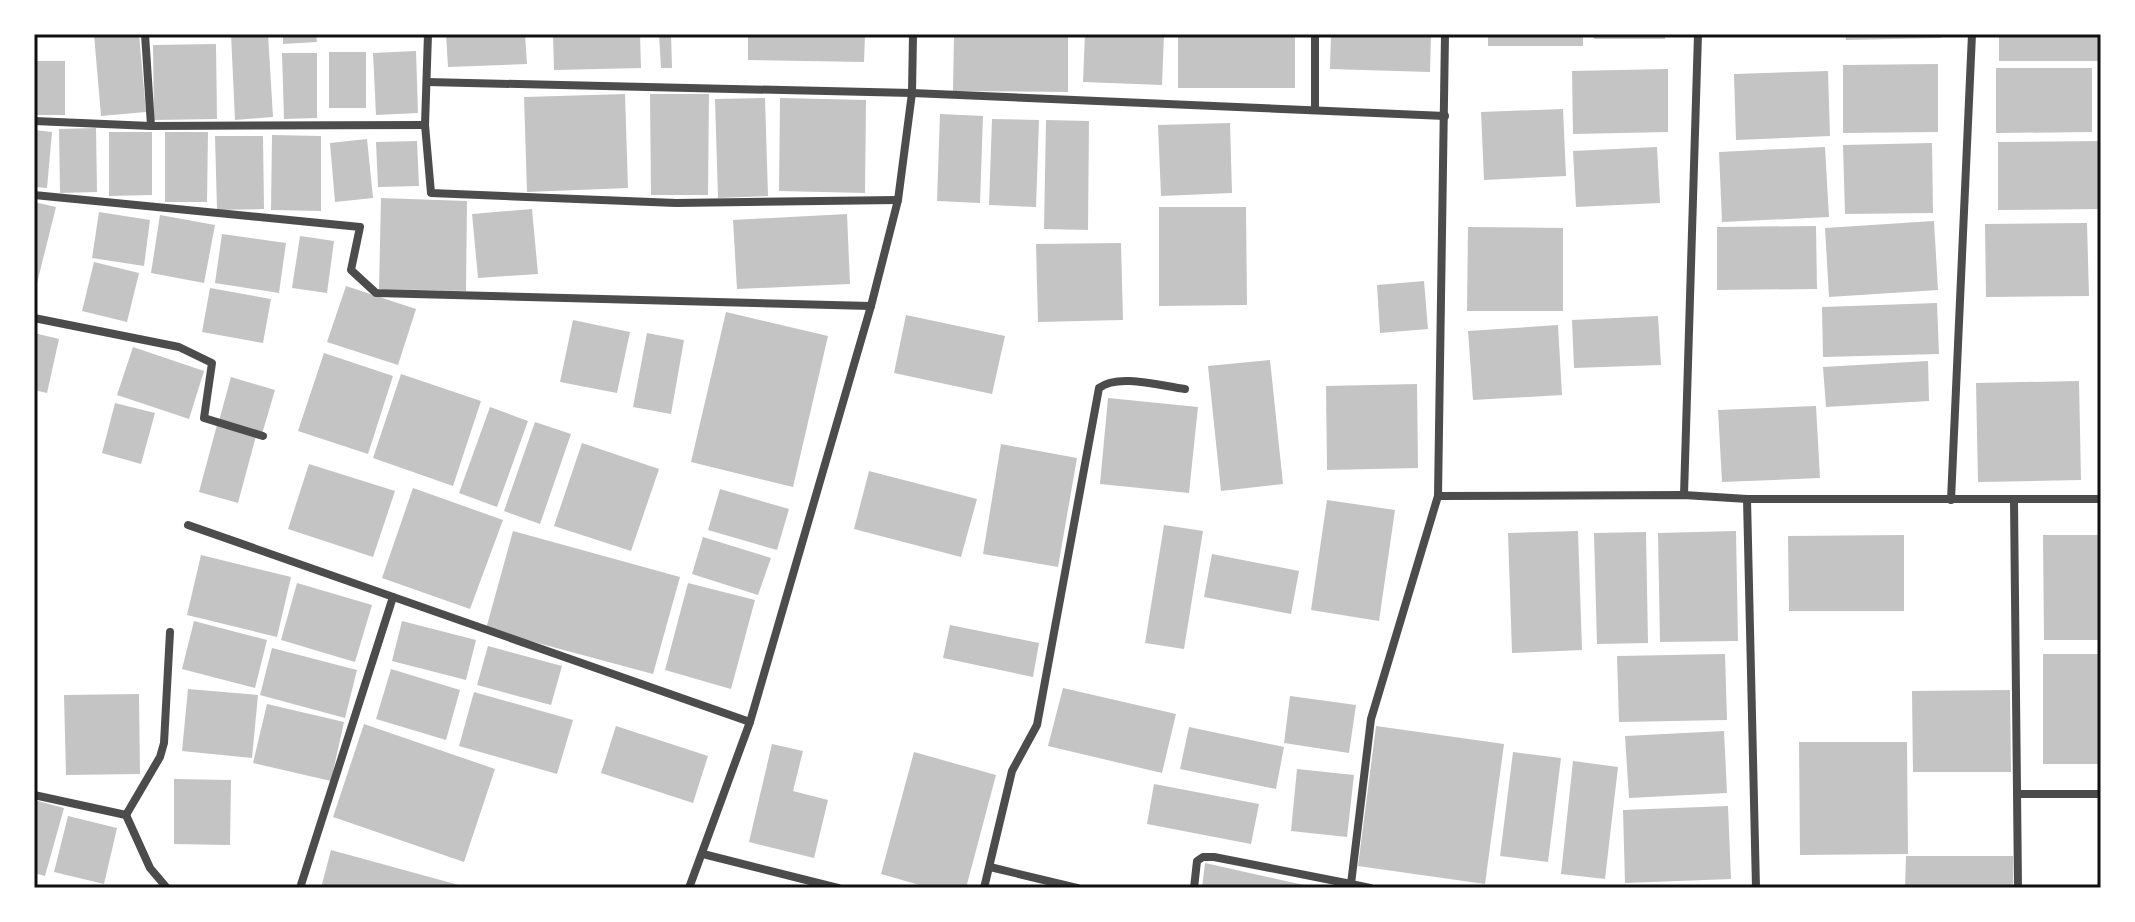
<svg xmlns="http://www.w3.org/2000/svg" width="2135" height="922" viewBox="0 0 2135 922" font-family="'Varela Round',sans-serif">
<rect width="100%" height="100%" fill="#fff"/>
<g fill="#c4c4c4">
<polygon points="94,34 139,34 146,112 101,116"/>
<polygon points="231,34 268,34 273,117 235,120"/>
<polygon points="283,34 316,34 317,42 283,44"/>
<polygon points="446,34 525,34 527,64 448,67"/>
<polygon points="553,34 640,34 641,68 554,70"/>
<polygon points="659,34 671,34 672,68 661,68"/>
<polygon points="748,34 865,34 864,62 748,60"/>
<polygon points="954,34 1068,34 1068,92 953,91"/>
<polygon points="1085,34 1164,34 1162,85 1083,82"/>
<rect x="1178" y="34" width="117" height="54"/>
<polygon points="1331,34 1431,34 1430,72 1330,69"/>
<rect x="1488" y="34" width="95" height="12"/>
<rect x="1594" y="34" width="71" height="5"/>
<polygon points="1845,34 1941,34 1941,38 1846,40"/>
<rect x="1999" y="34" width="102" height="27"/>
<polygon points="216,44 217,119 154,120 153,45"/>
<polygon points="416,51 418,113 376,115 373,53"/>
<rect x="329" y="52" width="37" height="56"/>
<polygon points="282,53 317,53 317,118 284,119"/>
<rect x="34" y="61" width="31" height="54"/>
<polygon points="1938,64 1938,132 1843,133 1843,65"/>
<polygon points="1996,68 2092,68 2092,132 1996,133"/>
<polygon points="1668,69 1668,132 1573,134 1572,71"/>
<polygon points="1828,71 1830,136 1736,140 1734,74"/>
<polygon points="625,94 628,188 527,192 524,97"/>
<polygon points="650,94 709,94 708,195 651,195"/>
<polygon points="765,98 768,196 718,198 715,99"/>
<polygon points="780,98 866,100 865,193 779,191"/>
<polygon points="1563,109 1566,176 1484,180 1481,112"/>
<polygon points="940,114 983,116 980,203 937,201"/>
<polygon points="992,119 1039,120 1036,207 989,205"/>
<polygon points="1046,120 1089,121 1088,230 1044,229"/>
<polygon points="1230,123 1232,193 1161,196 1158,125"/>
<polygon points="96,128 97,192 60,193 59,129"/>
<polygon points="34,130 52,132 47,188 34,187"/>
<polygon points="109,132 152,132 152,195 109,196"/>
<polygon points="165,132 208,132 207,202 165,202"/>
<polygon points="272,135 321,136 321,211 271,210"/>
<polygon points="215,136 263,136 264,209 217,210"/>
<polygon points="367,139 373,198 335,202 330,143"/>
<polygon points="417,141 419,186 378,187 376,142"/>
<polygon points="2101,141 2101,209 1998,210 1998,142"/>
<polygon points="1932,143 1933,213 1845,214 1843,145"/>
<polygon points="1657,147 1660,203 1576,207 1573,151"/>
<polygon points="1825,147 1829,217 1722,222 1719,152"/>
<polygon points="381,198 467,201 466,291 379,289"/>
<polygon points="34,202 56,207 35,291 34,291"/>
<polygon points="1159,207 1246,207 1247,305 1159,306"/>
<polygon points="532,209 538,274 478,278 472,214"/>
<polygon points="99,212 150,220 144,266 92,258"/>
<polygon points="847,214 850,284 737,289 733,220"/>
<polygon points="160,215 215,225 204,283 151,273"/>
<polygon points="1934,221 1938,290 1829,297 1825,228"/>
<polygon points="2087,223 2089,296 1986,297 1985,224"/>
<polygon points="1816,226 1817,289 1717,290 1717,227"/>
<polygon points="1468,227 1563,228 1563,311 1467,311"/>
<polygon points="222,234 286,243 279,293 215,283"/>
<polygon points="300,236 334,241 327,293 292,288"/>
<polygon points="1121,243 1123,320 1038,322 1036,244"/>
<polygon points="94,262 139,273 127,322 82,311"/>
<polygon points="1424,281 1428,329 1380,333 1377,285"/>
<polygon points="346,286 416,309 398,365 327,342"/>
<polygon points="210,288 271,299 263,343 202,332"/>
<polygon points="1937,303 1939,354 1823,357 1822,307"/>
<polygon points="726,312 828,336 793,487 691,462"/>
<polygon points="906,315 1005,336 992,394 894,373"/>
<polygon points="1658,316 1661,365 1574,368 1572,320"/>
<polygon points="573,320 630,332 617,393 560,382"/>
<polygon points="1558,325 1562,395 1473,400 1468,331"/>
<polygon points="34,333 59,339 47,393 34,390"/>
<polygon points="647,333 684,340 671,414 633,407"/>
<polygon points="133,347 204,371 189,419 117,395"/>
<polygon points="324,353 393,376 368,454 298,431"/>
<polygon points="1270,360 1283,484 1221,491 1208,366"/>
<polygon points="1928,361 1929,401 1826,407 1823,367"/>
<polygon points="401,374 481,401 453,486 373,458"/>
<polygon points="231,377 275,390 262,434 219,421"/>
<polygon points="2079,381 2081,480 1978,482 1976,383"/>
<polygon points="1417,384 1418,468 1327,470 1326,386"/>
<polygon points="1108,398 1198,407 1189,493 1100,484"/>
<polygon points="115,403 155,413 141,464 102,453"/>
<polygon points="1816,406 1820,478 1722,482 1718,410"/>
<polygon points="490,407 528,421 497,507 459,493"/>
<polygon points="535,422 571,434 540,524 504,511"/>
<polygon points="217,425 256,436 238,503 199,492"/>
<polygon points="582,443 659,469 631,551 554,526"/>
<polygon points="1001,444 1077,458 1058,567 983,554"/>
<polygon points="309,464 395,491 373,557 288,529"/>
<polygon points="869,471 977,499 961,557 854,529"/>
<polygon points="413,488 503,520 470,609 382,578"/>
<polygon points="720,489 789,509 777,550 708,530"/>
<polygon points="1327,500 1395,510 1379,621 1311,610"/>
<polygon points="1164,525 1203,531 1184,649 1145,643"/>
<polygon points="513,531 680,577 653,674 486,629"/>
<polygon points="1578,531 1582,650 1512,653 1508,533"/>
<polygon points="1736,531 1738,641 1660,642 1658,533"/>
<polygon points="1646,532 1648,643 1597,644 1594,533"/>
<polygon points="1904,535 1904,611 1789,611 1788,536"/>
<polygon points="2043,535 2101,535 2101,640 2044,640"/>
<polygon points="703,537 771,558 758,595 692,574"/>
<polygon points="1212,554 1299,571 1291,614 1204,597"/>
<polygon points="201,555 291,577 277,637 187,615"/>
<polygon points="297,583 372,605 355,662 281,640"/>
<polygon points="688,583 755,600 731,689 665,670"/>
<polygon points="194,621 267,640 255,688 182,669"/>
<polygon points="402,621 476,640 466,680 392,661"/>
<polygon points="950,625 1039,643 1033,677 943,658"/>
<polygon points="488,646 562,666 551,705 477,685"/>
<polygon points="272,648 357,670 345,718 260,695"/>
<polygon points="1725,654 1727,720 1619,722 1617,656"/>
<rect x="2043" y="654" width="58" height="110"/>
<polygon points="391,669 460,690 446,740 376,719"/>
<polygon points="1063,688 1176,714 1162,773 1048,746"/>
<polygon points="188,689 258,695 252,758 182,751"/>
<polygon points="2010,690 2011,772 1913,772 1912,691"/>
<polygon points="474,692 573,720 557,774 459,746"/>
<polygon points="139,694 140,774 66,775 64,695"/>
<polygon points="1290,696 1356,705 1349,753 1284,743"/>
<polygon points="267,704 344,722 331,781 253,763"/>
<polygon points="364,724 495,769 464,862 333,817"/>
<polygon points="616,726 708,756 693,803 601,773"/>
<polygon points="1376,726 1504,744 1485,884 1358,866"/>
<polygon points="1189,727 1284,747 1276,789 1180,769"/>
<polygon points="1724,731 1727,793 1629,798 1625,736"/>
<polygon points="1799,742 1907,742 1908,854 1800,855"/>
<polygon points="772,744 803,751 793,791 828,800 814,858 749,842"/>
<polygon points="914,752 996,775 966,888 930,888 881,874"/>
<polygon points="1513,752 1561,758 1548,862 1500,856"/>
<polygon points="1573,761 1618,767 1605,879 1561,874"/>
<polygon points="1297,769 1354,775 1347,837 1291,831"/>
<polygon points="174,779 231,780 230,845 174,844"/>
<polygon points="1154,784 1259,804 1251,844 1147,824"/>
<polygon points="34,800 64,808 45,876 34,873"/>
<polygon points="1728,806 1731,879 1625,883 1623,810"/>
<polygon points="68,816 117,828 104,884 54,872"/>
<polygon points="331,850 466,887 466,888 321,888"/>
<polygon points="1906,856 2013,856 2013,888 1905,888"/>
<polygon points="1205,863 1313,887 1312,888 1202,888"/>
</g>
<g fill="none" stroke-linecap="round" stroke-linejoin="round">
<g stroke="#4c4c4c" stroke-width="8">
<polyline points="145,34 151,126"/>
<polyline points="428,34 425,125 431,193 676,203 898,200"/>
<polyline points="1445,34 1438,496 1684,495 1747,499 2101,499"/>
<polyline points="427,82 912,93 1445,116"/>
<polyline points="1315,110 1315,34"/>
<polyline points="34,121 151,126 425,125"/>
<polyline points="34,195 360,227 351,270 376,293 871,306"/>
<polyline points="34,318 179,347 212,363 204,418 263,436"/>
<polyline points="1684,495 1698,34"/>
<polyline points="1747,499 1756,888"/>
<polyline points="1951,500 1972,34"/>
<polyline points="2014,500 2018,888"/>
<polyline points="188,525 750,722"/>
<polyline points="2017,794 2101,794"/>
<polyline points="34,795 126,815"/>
<polyline points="126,815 160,757 164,743 170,632"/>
<polyline points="126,815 150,868 167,888"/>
<polyline points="703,854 838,888"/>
<polyline points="990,867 1077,888"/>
<polyline points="1351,887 1351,884 1370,888"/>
<polyline points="300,888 393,597"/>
<polyline points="689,888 750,722 871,306 898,200 912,93 913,34"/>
<path d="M984,888L1012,771L1037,725L1099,388C1118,373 1161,386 1185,389"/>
<polyline points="1194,888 1197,861 1203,857 1214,857 1351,884 1371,719 1438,496"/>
</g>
</g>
<rect width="2135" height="922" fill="none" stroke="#ffffff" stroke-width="72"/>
<rect x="36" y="36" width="2063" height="850" fill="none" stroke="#111" stroke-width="3"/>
</svg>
